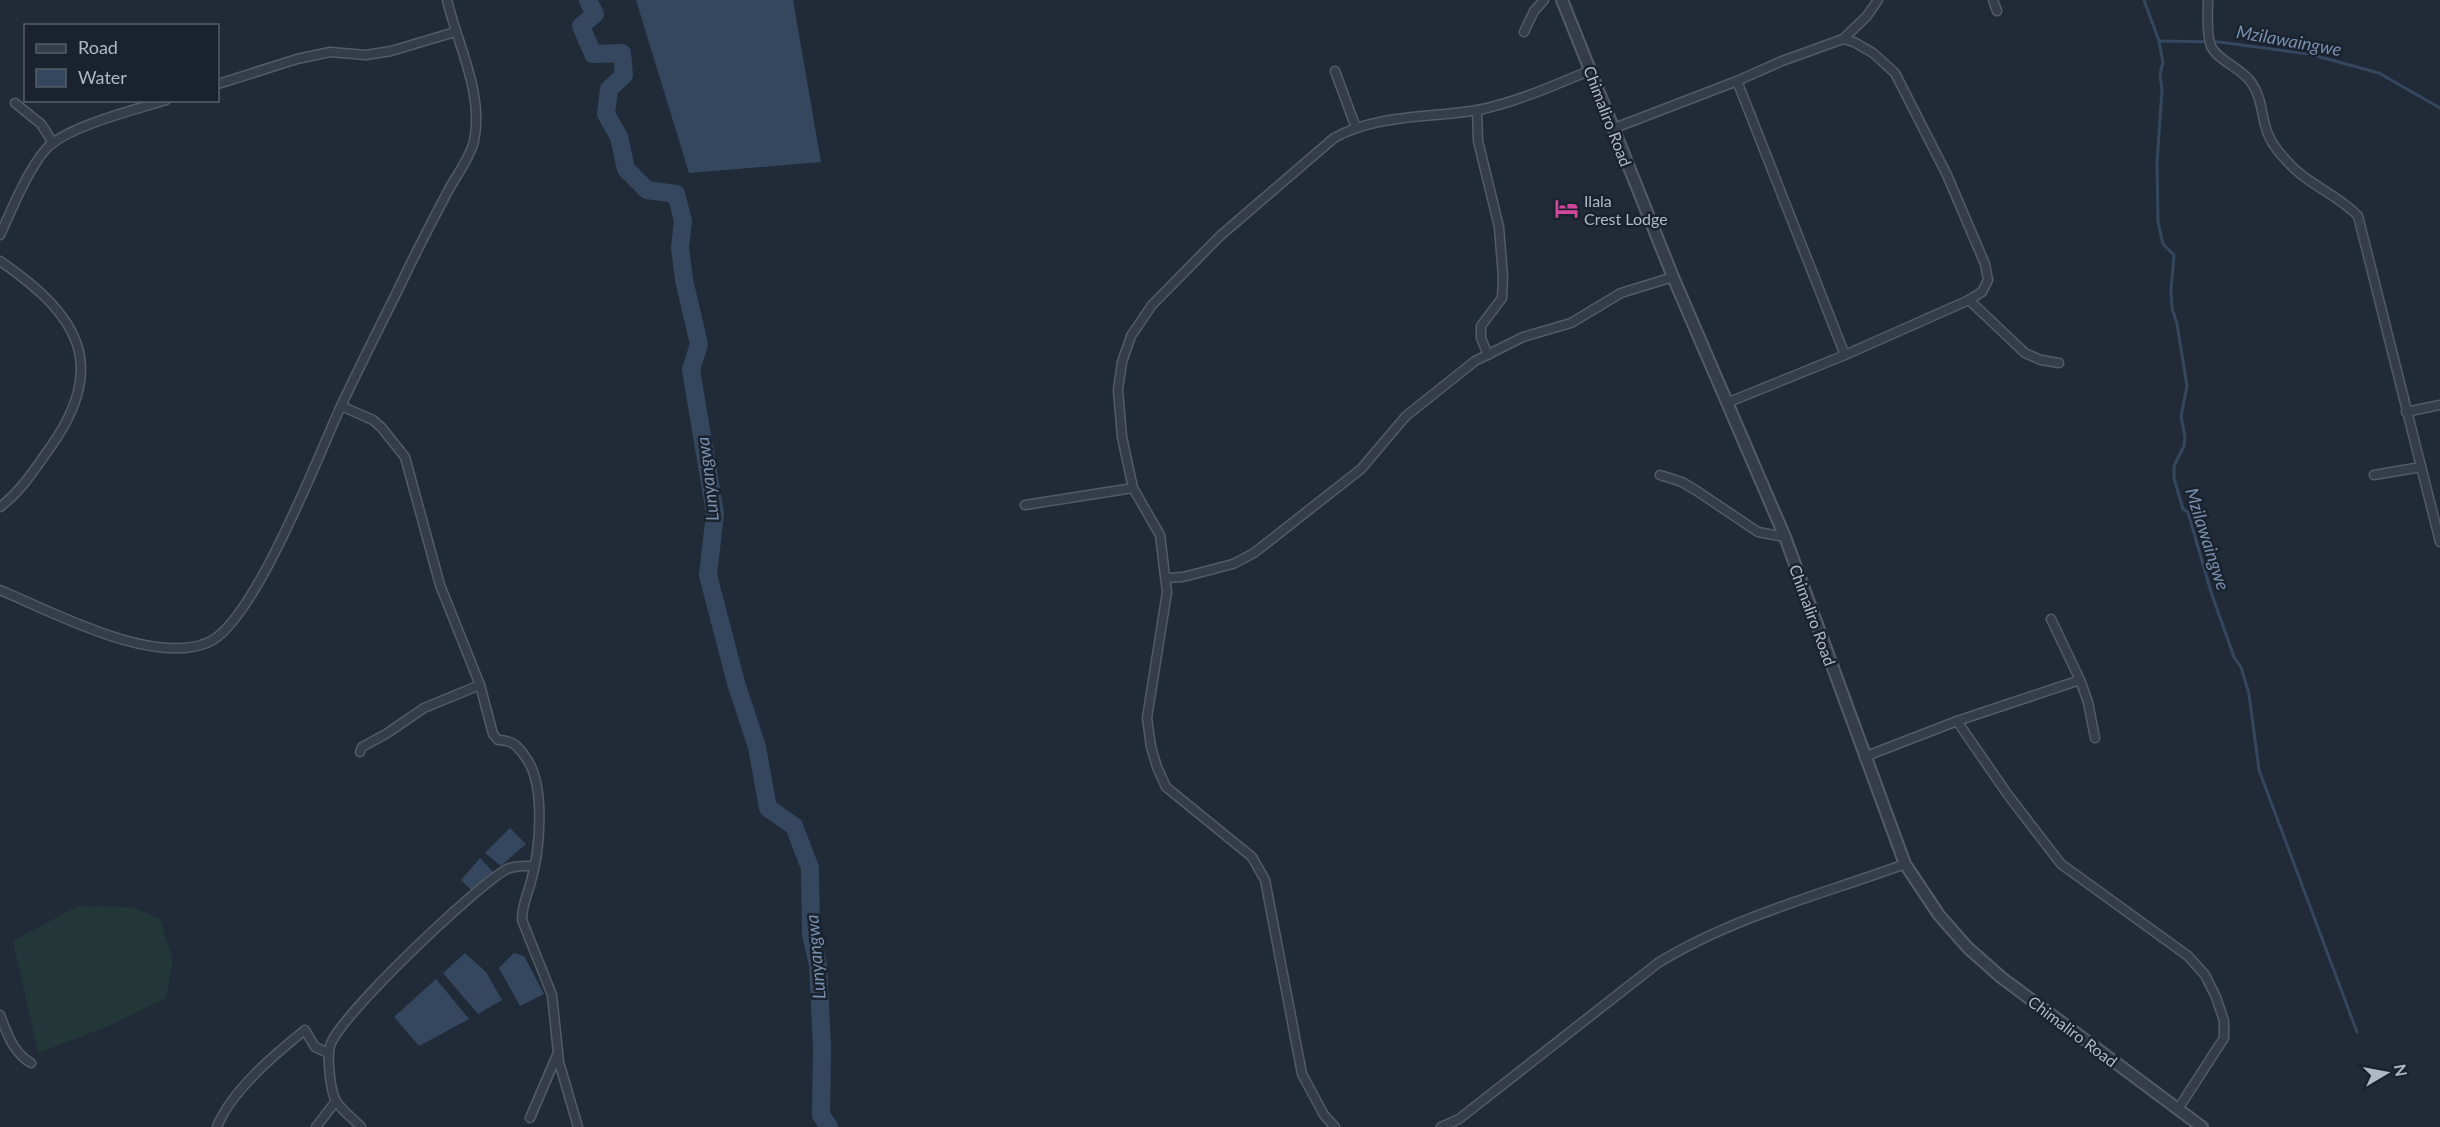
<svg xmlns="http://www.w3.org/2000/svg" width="2440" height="1127" viewBox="0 0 2440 1127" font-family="Lato,sans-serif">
<rect width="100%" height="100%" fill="#212b38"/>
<polygon fill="#233739" points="78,906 133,907 160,919 173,960 166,998 111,1025 38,1053 13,941"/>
<g fill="#35475f">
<polygon points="636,0 793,0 821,162 689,173"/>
<polygon points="510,828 526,844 501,866 485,853"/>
<polygon points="480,858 494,873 473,892 461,880"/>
<polygon points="465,953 486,972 502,1000 478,1014 443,973"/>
<polygon points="514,953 524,956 544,994 520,1006 499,968"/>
<polygon points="436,979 469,1019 419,1046 394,1017"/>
</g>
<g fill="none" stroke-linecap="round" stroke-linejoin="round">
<g stroke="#35475f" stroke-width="3">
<polyline points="2144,0 2159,41 2163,63 2160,74 2162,90 2157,163 2158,222 2163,244 2174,255 2171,290 2172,308 2177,324 2187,386 2181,416 2185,437 2184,446 2174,466 2174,478 2183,509 2188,512 2211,592 2234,657 2241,667 2249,694 2259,770 2357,1032"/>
<polyline points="2159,41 2219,42 2309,54 2379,73 2440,108"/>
</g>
<polyline stroke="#35475f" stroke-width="18" points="588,0 595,14 581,26 593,54 622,53 624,75 609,89 606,114 619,137 626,169 647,190 676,194 683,221 680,247 684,280 699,344 691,370 715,513 708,575 736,683 757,747 768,808 794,826 810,868 811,934 818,965 822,1047 821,1115 829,1127"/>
<defs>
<g id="minor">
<polyline points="1993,0 1997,11"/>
<path d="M2208,0C2208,13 2206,33 2211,46C2217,60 2241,68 2251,82C2261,96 2261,110 2265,125C2268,138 2277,151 2286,160C2306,184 2337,194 2358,216L2440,542"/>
<polyline points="1524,32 1534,11 1544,0"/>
<polyline points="1843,39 1867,16 1878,0"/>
<polyline points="1335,71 1356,128"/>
<polyline points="1737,81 1845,355"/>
<polyline points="218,84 297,59 330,52 366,55 391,51 455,32"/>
<polyline points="15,103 41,124 53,143"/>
<polyline points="1477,110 1478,141 1499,227 1503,277 1502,298 1481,326 1481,338 1488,355"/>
<polyline points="1612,129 1737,81 1782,61 1843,39 1854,42 1873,53 1895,73 1947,175 1985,264 1988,280 1982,292 1969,300 1845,355 1729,402"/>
<path d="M0,235C12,209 27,171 46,149C67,126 135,110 166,100"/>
<path d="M0,261C80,316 110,366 47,452C33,472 20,492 0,507"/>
<polyline points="1969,300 2025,353 2041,360 2059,363"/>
<path d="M341,406L373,420L381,427L405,457L440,585L480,685L493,734L498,740C511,740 517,745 524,755C547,783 540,852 530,885C526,898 522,906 522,920L552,995L559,1062L578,1127"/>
<polyline points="2406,412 2440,405"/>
<polyline points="1660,475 1682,482 1697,491 1758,532 1785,537"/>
<polyline points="2374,475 2421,467"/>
<polyline points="1025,505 1133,488"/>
<polyline points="1166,578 1183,577 1210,570 1233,564 1254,553 1361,469 1406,416 1475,361 1523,337 1571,323 1621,293 1673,277"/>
<path d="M0,590C53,612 154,667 209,642C255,621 318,456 341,406C359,368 378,330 397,292C413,258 430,225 448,191C456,176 470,158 474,141C484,94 458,46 447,0"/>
<polyline points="2080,680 2088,702 2095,738"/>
<polyline points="1957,721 2008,795 2061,864 2188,956 2205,975 2216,997 2224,1021 2224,1038 2178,1109"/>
<polyline points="360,752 362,747 386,734 424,708 480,685"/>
<polyline points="1864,757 1957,721 2080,680 2051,619"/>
<path d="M0,1015C7,1033 13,1053 31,1063"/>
<polyline points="530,1118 557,1055"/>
<path d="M217,1127C231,1091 275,1054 305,1030L315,1047L328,1053"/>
<polyline points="316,1127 336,1101"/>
<path d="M361,1127C354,1119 341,1110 336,1101C330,1090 327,1057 330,1046C338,1017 477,885 507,869C515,865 525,866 534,866"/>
<path d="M1335,1127L1324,1115L1302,1074L1265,880L1252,857L1166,787L1157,767L1151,747L1147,718L1167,592L1160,535L1133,488L1122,437L1118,390L1122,362L1131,336L1152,305L1220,236L1334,138C1377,114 1431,118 1478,110C1517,102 1555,85 1591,70"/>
<path d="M1441,1127L1459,1119L1658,963C1732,917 1823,894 1905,864"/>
</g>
<polyline id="tertiary" points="1562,0 1673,277 1785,537 1905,864 1939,915 1968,948 2002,978 2202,1127"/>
</defs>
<use href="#minor" stroke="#525b66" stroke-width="11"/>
<use href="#tertiary" stroke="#525b66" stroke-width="14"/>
<use href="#minor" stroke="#353d48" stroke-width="8"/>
<use href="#tertiary" stroke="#353d48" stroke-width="10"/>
</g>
<defs>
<symbol id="hotel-bare" viewBox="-9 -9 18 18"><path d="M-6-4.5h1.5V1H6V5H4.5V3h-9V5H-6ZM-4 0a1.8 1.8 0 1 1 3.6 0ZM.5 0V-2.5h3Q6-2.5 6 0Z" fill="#d1479c" stroke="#1a222d" stroke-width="2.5" paint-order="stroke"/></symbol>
</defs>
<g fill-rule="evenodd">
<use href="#hotel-bare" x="1550" y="192" width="33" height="33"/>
</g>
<g text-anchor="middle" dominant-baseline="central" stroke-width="5" stroke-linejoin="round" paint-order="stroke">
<g font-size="16" fill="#afb8c5" stroke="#1a222d">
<text transform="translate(1608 116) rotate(69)">Chimaliro Road</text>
<text transform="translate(1813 615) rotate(70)">Chimaliro Road</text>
<text transform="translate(2073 1031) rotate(37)">Chimaliro Road</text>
</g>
<g font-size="16" fill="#afb8c5" stroke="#1a222d" text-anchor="start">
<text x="1584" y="200">Ilala<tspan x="1584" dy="18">Crest Lodge</tspan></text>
</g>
<g font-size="18" font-style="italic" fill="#778fad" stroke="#1a222d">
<text transform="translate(2289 40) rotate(10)">Mzilawaingwe</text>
<text transform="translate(707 479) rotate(-97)">Lunyangwa</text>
<text transform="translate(2208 539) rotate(72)">Mzilawaingwe</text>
<text transform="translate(815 957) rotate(-95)">Lunyangwa</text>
</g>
</g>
<rect x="24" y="24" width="195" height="78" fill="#1a222d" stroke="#565e6a" stroke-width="1.5"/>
<rect x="36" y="44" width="30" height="9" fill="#353d48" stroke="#565e6a" stroke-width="1.5"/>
<text x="78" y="54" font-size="18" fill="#afb8c5">Road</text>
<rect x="36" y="69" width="30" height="18" fill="#35475f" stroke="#565e6a" stroke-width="1.5"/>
<text x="78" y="84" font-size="18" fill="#afb8c5">Water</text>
<g transform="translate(2386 1073) rotate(80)" stroke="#1a222d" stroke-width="4.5" paint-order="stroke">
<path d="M0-4.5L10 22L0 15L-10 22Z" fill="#afb8c5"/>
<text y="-9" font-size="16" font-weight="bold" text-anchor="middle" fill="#afb8c5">N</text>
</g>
</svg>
